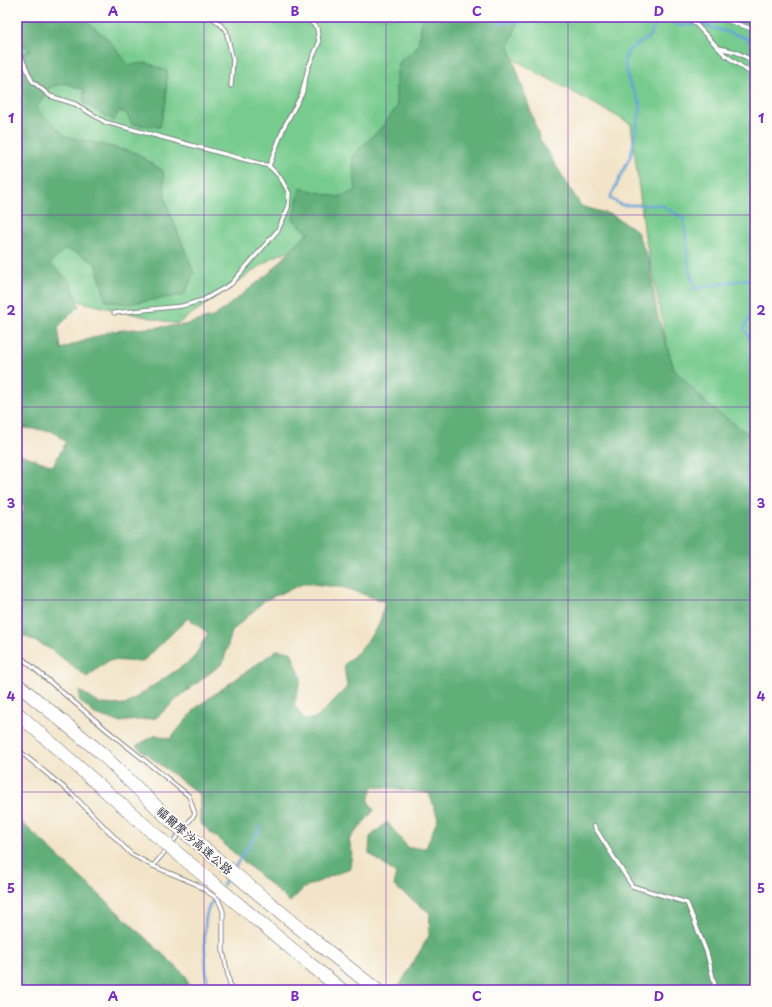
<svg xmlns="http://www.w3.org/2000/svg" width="772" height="1007" viewBox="0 0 772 1007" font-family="'Playpen Sans','LXGW WenKai TC',sans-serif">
<rect width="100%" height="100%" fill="#fdfcf7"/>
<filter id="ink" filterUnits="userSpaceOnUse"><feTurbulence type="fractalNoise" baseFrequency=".025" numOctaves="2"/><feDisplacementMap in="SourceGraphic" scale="8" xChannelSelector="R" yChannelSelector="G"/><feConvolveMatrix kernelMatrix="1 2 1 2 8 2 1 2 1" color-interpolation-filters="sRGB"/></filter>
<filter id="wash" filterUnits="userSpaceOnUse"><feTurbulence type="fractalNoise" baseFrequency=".012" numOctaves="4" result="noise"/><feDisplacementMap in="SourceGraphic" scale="16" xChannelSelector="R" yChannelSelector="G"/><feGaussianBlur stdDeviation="0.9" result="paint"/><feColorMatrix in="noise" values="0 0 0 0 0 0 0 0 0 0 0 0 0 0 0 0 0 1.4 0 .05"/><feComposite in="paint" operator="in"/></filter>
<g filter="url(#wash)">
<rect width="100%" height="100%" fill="#f2e4c8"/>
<polygon fill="#77cb8e" stroke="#4c7664" points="17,17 755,17 755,447 679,404 645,236 631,124 491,47 412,195 272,258 177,324 17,287"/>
<g fill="#61af79" stroke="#42685a">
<path d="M17,17H81L108,39L129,65L147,63L167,71L166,101L160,127L132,124L126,113L119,111L114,121L84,103V90L65,83L50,87L36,108L65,136L136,153L163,171L166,203L194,273L184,295L127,304L106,301L96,264L80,254L65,249L50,264L70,281L79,306L58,327L61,349L112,331L184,325L215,316L268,274L308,233L293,219L300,188L338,197L356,191L352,156L381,128L397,107C396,94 393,70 402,59C405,56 410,55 413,52C421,44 420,28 422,17H520L509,46L540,140L581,206L612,215L636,230L649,261L657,313L674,369L707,404L755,439V990H401L398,988L429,936L430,913L394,886L396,874L369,853L370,837L387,822L408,848H426L438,818L429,793L373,786L368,801L374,810L349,840L352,852L350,868L304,888L290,902L200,823V795L136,746L156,735L170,739L198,706L277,650L291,652L301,678L294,705L305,720L318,717L347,687L344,665L360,650L379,625L385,602L346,588L305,583L265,600L232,631L223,663L179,697L156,718L119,722L95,714L79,700L80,691L100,704L125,705L193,659L208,633L188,618L142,662L109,660L87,677L52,650L17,632V521L24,510L17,481V453L53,466L66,442L52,431L17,427V57L30,50L17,40Z"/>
<polygon points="17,818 186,976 189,990 17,990"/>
</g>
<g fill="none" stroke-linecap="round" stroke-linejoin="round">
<g stroke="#65a5d8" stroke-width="2.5">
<polyline points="660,17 648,38 629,50 624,61 629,82 641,105 631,155 610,198 621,205 662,205 684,219 689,270 695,289 747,279 755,286"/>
<polyline points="665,17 679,26 701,24 746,38 755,46"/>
<polyline points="499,23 523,22 532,17"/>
<polyline points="755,306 744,328 755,348"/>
<polyline points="234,868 261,827"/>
<polyline points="223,885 230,874"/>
<path d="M209,990C205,971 202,927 208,909C209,905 213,900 216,896"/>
</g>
</g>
</g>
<g filter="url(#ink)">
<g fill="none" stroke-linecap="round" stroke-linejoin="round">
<defs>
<g id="lane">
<polyline points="212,17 226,30 233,60 231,86"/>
<polyline points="689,17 725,55 755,76"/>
<polyline points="717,17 755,30"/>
<polyline points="719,48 736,52 755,62"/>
<polyline points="17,51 20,54 32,81 50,96 75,104 105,122 269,166 284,127 302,94 308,68 319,43 317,28 306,17"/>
<polyline points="114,313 182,306 203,300 231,284 278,230 288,208 289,193 280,177 269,166"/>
<polyline points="17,654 108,731 189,796 195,814 171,844"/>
<polyline points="17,749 73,795 131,854 153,866 167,849"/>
<polyline points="594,826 632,886 687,903 707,953 716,990"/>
<polyline points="153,866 196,884 218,899 223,911 223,951 231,990"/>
</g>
<g id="highway">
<polyline points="17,684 100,752 170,820"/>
<polyline points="17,713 158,837"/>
<polyline points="320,945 377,990"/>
<polyline points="305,960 342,990"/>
</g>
</defs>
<use href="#lane" stroke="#6b666c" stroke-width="5"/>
<use href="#highway" stroke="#6b666c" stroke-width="14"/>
<use href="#lane" stroke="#fff" stroke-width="3.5"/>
<use href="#highway" stroke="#fff" stroke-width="13"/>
<defs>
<g id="highway-bridge">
<polyline points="170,820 320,945"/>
<polyline points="158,837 305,960"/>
</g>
</defs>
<use href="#highway-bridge" stroke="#6b666c" stroke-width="14" stroke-linecap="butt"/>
<use href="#highway-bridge" stroke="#fff" stroke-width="13"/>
</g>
</g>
<path fill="none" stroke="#7b2cbf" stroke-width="1" stroke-opacity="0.55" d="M204,17V990M386,17V990M568,17V990M17,215H755M17,407H755M17,600H755M17,792H755"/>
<g text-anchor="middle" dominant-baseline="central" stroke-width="4" stroke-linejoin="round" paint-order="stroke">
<g font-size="12" fill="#22223b" stroke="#fdfcf7">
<text transform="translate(195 840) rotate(41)">福爾摩沙高速公路</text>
</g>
</g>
<rect width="772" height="1007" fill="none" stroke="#fdfcf7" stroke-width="44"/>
<rect x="22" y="22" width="728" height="963" fill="none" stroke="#7b2cbf" stroke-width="1.5"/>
<g font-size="13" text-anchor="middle" font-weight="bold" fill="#7b2cbf">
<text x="113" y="16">A</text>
<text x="295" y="16">B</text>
<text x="477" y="16">C</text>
<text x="659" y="16">D</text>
<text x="11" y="123">1</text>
<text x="761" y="123">1</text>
<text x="11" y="315">2</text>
<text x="761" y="315">2</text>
<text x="11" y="508">3</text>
<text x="761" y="508">3</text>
<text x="11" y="701">4</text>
<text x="761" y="701">4</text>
<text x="11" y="893">5</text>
<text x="761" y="893">5</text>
<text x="113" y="1001">A</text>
<text x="295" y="1001">B</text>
<text x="477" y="1001">C</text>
<text x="659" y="1001">D</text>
</g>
</svg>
